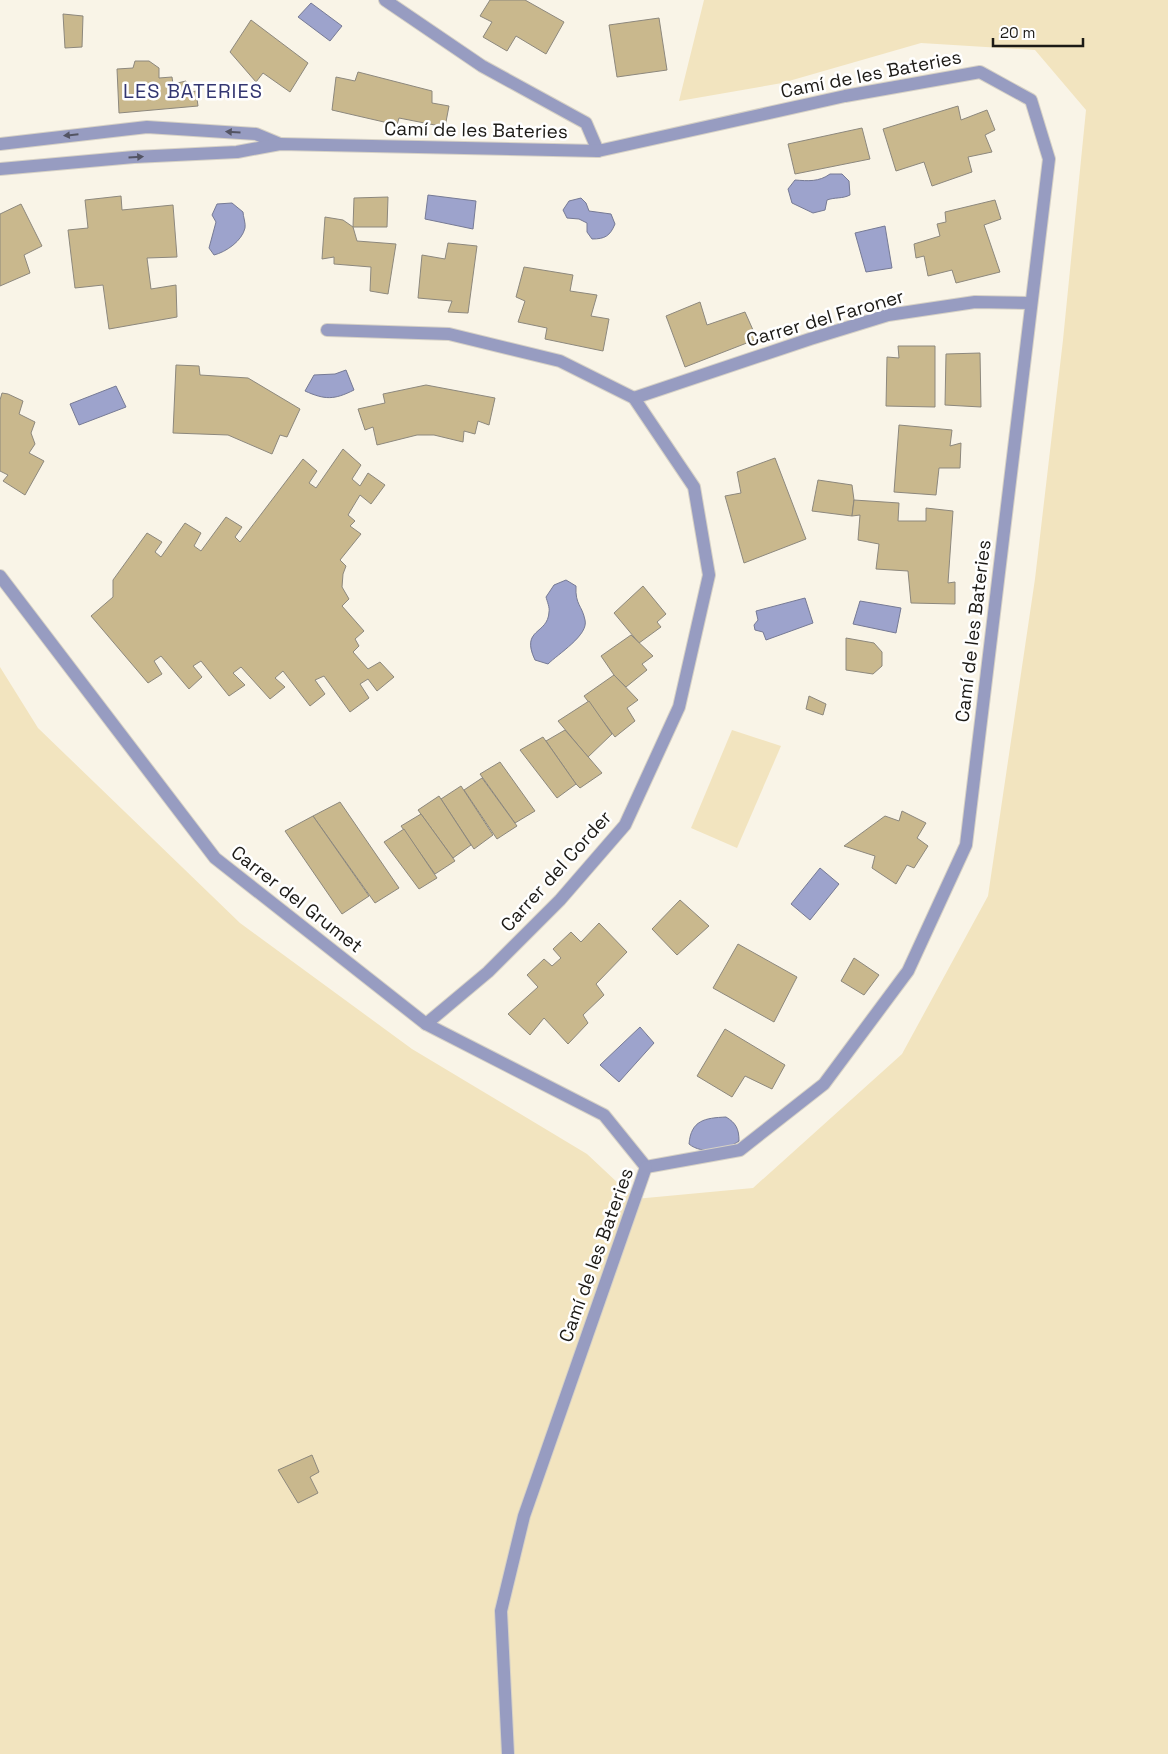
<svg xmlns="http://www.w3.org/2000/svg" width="1168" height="1754" viewBox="0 0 1168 1754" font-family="'Space Grotesk',sans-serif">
<rect width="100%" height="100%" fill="#f9f4e7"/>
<g fill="#f2e4bf">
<polygon points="704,0 1168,0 1168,1754 0,1754 0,667 38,728 240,923 412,1049 587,1154 635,1199 753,1188 902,1054 988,896 1035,579 1063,340 1086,110 1035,50 921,43 782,83 679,101"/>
<polygon points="732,730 781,746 737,848 691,828"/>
</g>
<g fill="#9da3cc" stroke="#767a95">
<polygon points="311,3 342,26 330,41 298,17"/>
<path d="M830,174H842L849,181L850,195C842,199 835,197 827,200L825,210L813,213L792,203L788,189L795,180C808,181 819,182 830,174Z"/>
<polygon points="428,195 476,201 473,229 425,219"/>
<path d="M581,198L586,203L589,211L611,214L615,224C610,236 605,239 592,239L587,232V223L579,219L567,218L563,210L569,201Z"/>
<path d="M232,203L243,212C243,216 246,224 245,228C242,241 226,252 214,255L209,248L216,222L212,215L217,204Z"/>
<polygon points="885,226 892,268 866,272 855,233"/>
<path d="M346,370L354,390C334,400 325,400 305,391L314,375L335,374Z"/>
<polygon points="116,386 126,407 79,425 70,404"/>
<path d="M566,580L576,586C575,605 582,605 585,620C589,635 558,654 548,664L535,660C520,628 548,635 549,612C550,608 547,601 546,597L554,585Z"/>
<polygon points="805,598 813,623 766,640 763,632 755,630 754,625 758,620 756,611"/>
<polygon points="860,601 901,608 896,633 853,624"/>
<polygon points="820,868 839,884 810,920 791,904"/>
<polygon points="640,1027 654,1043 619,1082 600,1065"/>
<path d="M726,1117C736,1123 739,1129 739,1141C727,1150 702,1155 689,1144C691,1120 705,1118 726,1117Z"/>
</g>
<g fill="#c9b88d" stroke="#8d887d">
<polygon points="490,0 525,0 564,22 546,54 516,36 507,51 483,37 492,22 480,16"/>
<polygon points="63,14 83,16 82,47 65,48"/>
<polygon points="659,18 667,70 617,77 609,25"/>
<polygon points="251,20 308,63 290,92 263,73 256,82 230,52"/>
<polygon points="135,61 149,61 159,68 159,78 172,77 173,84 186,81 187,93 196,91 198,106 119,113 117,69 133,68"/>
<polygon points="358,72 432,91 432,103 449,106 445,127 399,118 397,125 332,110 336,77 355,81"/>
<polygon points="958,106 961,120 987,110 995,130 985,135 992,152 968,157 972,172 932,186 924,162 896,171 883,129"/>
<polygon points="862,128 870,159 795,174 788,144"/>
<polygon points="121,196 122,210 173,205 177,257 147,258 151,289 176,285 177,317 109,329 103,285 75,288 68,230 88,228 85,200"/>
<polygon points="388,197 387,227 353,227 354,198"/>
<polygon points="995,200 1001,219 984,225 1000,272 956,283 952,270 928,276 924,256 916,258 914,244 940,236 937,224 946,222 945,212"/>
<polygon points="21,204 42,246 24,255 30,273 0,286 0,214"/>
<polygon points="325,217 343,220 353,227 357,241 396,244 388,294 370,291 371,267 334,264 334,257 322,259"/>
<polygon points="448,243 477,246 468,313 448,312 452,301 418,298 422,255 445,259"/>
<polygon points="524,267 573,275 570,291 597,295 591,316 609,319 603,351 545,339 547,328 518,322 525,301 516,297"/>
<polygon points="700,302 707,325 745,312 757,339 685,367 666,316"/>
<polygon points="898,346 935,346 935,407 886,406 887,357 899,358"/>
<polygon points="980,353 981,407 945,405 946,354"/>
<polygon points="176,365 199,366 200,375 248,378 300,409 287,437 280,435 272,454 228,435 173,433"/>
<polygon points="426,385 495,398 489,425 478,421 475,434 464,431 463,442 434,435 417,435 377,445 373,427 365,430 358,409 385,403 383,394"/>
<polygon points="2,393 8,394 23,401 19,414 35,422 31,433 35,444 29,453 44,461 25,495 3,481 8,475 0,471 0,400"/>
<polygon points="899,425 952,430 950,446 961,443 960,468 939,468 936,495 894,492"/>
<polygon points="343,449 361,465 352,479 360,486 368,473 385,485 371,504 360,495 348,515 355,521 350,526 361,534 340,560 346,566 343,574 342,587 349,599 342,606 364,631 355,639 359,646 353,652 368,669 380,662 394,677 377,691 368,679 360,684 369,698 350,712 324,676 315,680 325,694 310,706 283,671 275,678 285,687 270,699 241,667 233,673 245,685 229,696 201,661 193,666 202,677 189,689 161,656 154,661 162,674 148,683 91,616 113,597 113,580 147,533 162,542 155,552 161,557 185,523 201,533 194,546 201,551 226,517 242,527 235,537 240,542 303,459 317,471 309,483 316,488"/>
<polygon points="775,458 806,539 744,563 725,496 741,493 737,472"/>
<polygon points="818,480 852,485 854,500 852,516 812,511"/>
<polygon points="854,500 899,503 898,521 926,521 926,508 953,511 948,583 955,582 955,604 911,603 908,571 876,569 879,544 858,540 860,515 852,516"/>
<polygon points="643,586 666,614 657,622 661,627 639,643 614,613"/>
<polygon points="631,635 653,656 642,664 647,670 626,687 614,675 601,656"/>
<polygon points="846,638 874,643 882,652 882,666 873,674 846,670"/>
<polygon points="614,675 638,700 627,708 635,721 615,737 584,696"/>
<polygon points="809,696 826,704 823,715 806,709"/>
<polygon points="589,701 612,734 588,757 558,721"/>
<polygon points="565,730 602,773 580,788 576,784 546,741"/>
<polygon points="543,737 576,784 557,798 520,750"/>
<polygon points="500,762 535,811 515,823 480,774"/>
<polygon points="482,778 517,826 497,839 464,790"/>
<polygon points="461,786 493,835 474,849 441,799"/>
<polygon points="439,796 471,845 453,858 418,810"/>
<polygon points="340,802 399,888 375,903 313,816"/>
<polygon points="902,811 926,823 917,838 928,846 914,868 907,865 896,884 872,868 875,856 844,846 885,816 899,821"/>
<polygon points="421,814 455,861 435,874 401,826"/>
<polygon points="313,816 369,896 342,914 285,831"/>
<polygon points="404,829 437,878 419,889 384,842"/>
<polygon points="680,900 709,926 677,955 652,929"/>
<polygon points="599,923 627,952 596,984 604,995 583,1015 588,1023 568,1044 544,1018 530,1035 508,1014 538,987 527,975 544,959 552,966 561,958 553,949 571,932 581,942"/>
<polygon points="738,944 797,977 774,1022 713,988"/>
<polygon points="854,958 879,975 864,995 841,981"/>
<polygon points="725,1029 785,1065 772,1089 745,1076 732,1097 697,1076"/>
<polygon points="312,1455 319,1472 310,1477 318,1493 298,1503 278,1470"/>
</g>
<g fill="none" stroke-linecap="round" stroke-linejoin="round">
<defs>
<g id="street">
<polyline points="385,0 482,66 586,123 598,151"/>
<polyline points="0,144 147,127 256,134 280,144"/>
<polyline points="0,169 134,157 237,152 280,144 598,151 845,96 980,72 1031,100 1049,159 966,845 908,971 824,1084 740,1150 646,1167"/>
<polyline points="327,330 449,334 560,361 634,398 694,487 709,575 679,707 625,825 560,900 488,972 426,1024"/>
<polyline points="634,398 810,339 888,315 975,302 1031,303"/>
<polyline points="0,576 215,858 426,1024 604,1115 646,1167"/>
<polyline points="508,1754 501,1611 524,1516 646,1167"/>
</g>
</defs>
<use href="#street" stroke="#d6d1c6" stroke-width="14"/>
<use href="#street" stroke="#979cc1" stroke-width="12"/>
</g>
<defs><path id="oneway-solid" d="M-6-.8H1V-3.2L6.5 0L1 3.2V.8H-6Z" transform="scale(1.25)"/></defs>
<g fill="#535463">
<use href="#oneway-solid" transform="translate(233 132) rotate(-177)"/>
<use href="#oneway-solid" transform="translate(71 135) rotate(174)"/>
<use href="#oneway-solid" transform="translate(136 157) rotate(-4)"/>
</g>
<g text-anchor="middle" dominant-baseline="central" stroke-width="5" stroke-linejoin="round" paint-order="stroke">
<g font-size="19" fill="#1c1a16" stroke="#fff">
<text transform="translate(871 74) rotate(-11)">Camí de les Bateries</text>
<text transform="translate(476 130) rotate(1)">Camí de les Bateries</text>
<text transform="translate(825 318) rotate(-16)">Carrer del Faroner</text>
<text transform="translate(973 631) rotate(-83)">Camí de les Bateries</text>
<text transform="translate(556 871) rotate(-48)">Carrer del Corder</text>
<text transform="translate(297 899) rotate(38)">Carrer del Grumet</text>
<text transform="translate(596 1255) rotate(-70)">Camí de les Bateries</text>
</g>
<g font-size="20" letter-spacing="1" fill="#333671" stroke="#fff">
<text x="193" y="91">LES BATERIES</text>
</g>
</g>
<path d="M993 38v8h90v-8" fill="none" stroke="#1c1a16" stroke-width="2.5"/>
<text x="1000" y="38" font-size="15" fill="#1c1a16" stroke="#ffffff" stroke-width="4" paint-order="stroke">20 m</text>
</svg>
